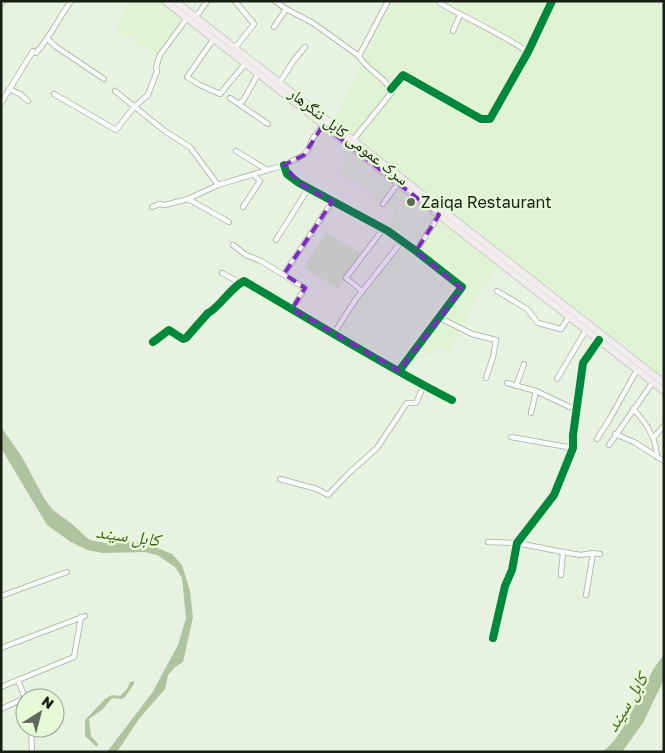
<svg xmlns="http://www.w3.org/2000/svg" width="665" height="753" viewBox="0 0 665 753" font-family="'Golos Text','Noto Naskh Arabic',sans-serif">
<rect width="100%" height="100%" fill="#e7f2e0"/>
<g fill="#e0f3d4">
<polygon points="129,1 161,1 185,18 158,58 134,38 115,30"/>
<polygon points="392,1 664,1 664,377 334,120"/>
<polygon points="351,147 502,264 484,287 459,331 449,353 436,346 430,355 417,347 399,371 334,333 403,242 387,229 396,211 370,197 372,190 338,173"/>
</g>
<polygon fill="#d7ebc8" points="326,233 365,255 338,289 304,267"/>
<g fill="#aec49e">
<polygon points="1,427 22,457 45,500 53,510 72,524 85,536 90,540 105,543 140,542 148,544 172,554 182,565 190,591 193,617 183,662 175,667 168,675 165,689 139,719 117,752 107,752 152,693 178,645 186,618 182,578 175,567 157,555 145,552 103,553 87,550 71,542 47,525 1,448"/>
<path d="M664,655V679L643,723L622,752H602C630,732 640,682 664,655Z"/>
<polygon points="134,681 134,684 125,697 122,699 113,698 110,700 103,709 89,719 91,736 98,744 97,747 85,736 85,720 105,699 112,695 120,696 127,689 130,682"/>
</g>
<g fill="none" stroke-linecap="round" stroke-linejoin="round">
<defs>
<g id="minor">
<polyline points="275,1 286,9 313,23 359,56"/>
<path d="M441,1L440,3C469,20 500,33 528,52"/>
<polyline points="1,4 4,1"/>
<polyline points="194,16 199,13 207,1"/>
<polyline points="274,27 286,9"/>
<polyline points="453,31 460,15"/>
<polyline points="48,39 55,46 104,79"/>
<polyline points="213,40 187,77 198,84 220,94 245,64"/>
<polyline points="235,48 254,24 235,1"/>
<polyline points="280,82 294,60 305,47"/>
<polyline points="9,89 20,94 28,101"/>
<polyline points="391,89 403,75 481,119 490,119 528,52 552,1"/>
<polyline points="115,91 166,132 190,147 218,185"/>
<polyline points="54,94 116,130 135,106 148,95 157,71 156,67 160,55 187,18"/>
<polyline points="230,98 268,124"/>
<path d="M1,103L33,51L36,53C50,37 59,18 71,1"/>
<polyline points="238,103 243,101 258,74"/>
<path d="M353,140L392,92C385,76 367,71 359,56L388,1"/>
<polyline points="236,151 267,170"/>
<polyline points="284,165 287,174 299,183 388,231 416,251 462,287 399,371"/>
<polyline points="188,199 229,222"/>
<polyline points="383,204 398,183"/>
<polyline points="152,207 159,204 165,205 188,199 218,185 284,165 304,155 308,150 313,138 323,125"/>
<polyline points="243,207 260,181 254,175"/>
<polyline points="276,240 308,189"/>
<polyline points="233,245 246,255 261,261 305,288 292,309"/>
<polyline points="416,251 439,215"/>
<polyline points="222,273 240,283"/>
<polyline points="284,274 332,202"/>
<polyline points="362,291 346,278 383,229"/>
<polyline points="497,291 527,309 538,323 561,329 569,317"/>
<polyline points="440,318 472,334 496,340 493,357 486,378"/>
<polyline points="334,333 356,299 402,241"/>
<path d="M153,342L169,330L183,339L186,338L208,313C218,309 231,287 244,281C313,321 381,364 452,400"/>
<polyline points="557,379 586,330"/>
<polyline points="507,383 536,391 576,410"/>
<polyline points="516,386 524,364"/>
<path d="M633,409C646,422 656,437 657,457"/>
<polyline points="531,413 536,391"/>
<polyline points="615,434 634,442 664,461"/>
<polyline points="511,437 573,448"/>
<polyline points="653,438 664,426"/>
<polyline points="597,439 609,420 637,370"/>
<polyline points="609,445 653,382"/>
<polyline points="280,479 317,489 328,495 350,472 377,448 407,403 416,403 424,385"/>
<polyline points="488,542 517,543 563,552 561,575"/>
<polyline points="563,552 581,555 593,553 600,554"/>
<polyline points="586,595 593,553"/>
<polyline points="1,596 67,572"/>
<polyline points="493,638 505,586 512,570 517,543 554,495 573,448 573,435 583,363 599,340"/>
<polyline points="1,648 85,616"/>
<polyline points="18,680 25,698"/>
<polyline points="1,687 74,657 81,617"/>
<polyline points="1,709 25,698"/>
<polyline points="31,728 32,752"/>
</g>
<g id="highway">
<polyline points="165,1 664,391"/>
<polyline points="175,1 664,383"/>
</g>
</defs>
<use href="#minor" stroke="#a6aea0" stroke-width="6"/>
<use href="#highway" stroke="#c8cdc4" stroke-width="8"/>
<use href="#minor" stroke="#fbfdfa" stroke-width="4.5"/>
<use href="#highway" stroke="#f1eded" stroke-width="6"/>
<defs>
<g id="cycleway">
<polyline points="391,89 403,75 481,119 490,119 528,52 552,1"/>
<polyline points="284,165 287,174 299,183 388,231 416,251 462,287 399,371"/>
<path d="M153,342L169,330L183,339L186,338L208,313C218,309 231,287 244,281C313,321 381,364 452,400"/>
<polyline points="493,638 505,586 512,570 517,543 554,495 573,448 573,435 583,363 599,340"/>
</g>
</defs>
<use href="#cycleway" stroke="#e6fad8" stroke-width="11"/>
<use href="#cycleway" stroke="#00873e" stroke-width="8"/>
</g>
<path fill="#7b2cbf" fill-opacity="0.2" stroke="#7b2cbf" stroke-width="4" stroke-dasharray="10 6" stroke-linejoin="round" d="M323,125L439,215L416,251L462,289L399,371L292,309L305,288L284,274L332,202L299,183L284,165L304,155Z"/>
<circle fill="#60685a" stroke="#e6fad8" stroke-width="2" cx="411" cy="202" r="5"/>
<g text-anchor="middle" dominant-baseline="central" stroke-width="5" stroke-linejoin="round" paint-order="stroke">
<g font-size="16" fill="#171e12" stroke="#e6fad8">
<text transform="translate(349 136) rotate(38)">سرک عمومی کابل ننگرهار</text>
</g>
<g font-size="16" fill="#171e12" stroke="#e6fad8" text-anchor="start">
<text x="421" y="202">Zaiqa Restaurant</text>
</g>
<g font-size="18" font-style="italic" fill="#3f611d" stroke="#e6fad8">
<text transform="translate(128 535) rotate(8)">کابل سيند</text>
<text transform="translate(626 702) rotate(-59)">کابل سيند</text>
</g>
</g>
<rect width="665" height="753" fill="none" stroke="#171e12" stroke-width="5"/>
<g transform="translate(40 713) rotate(36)"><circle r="24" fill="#e6fad8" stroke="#93a289"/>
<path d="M0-4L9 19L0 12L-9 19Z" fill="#60685a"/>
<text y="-8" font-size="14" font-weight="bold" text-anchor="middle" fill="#171e12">N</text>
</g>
</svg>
